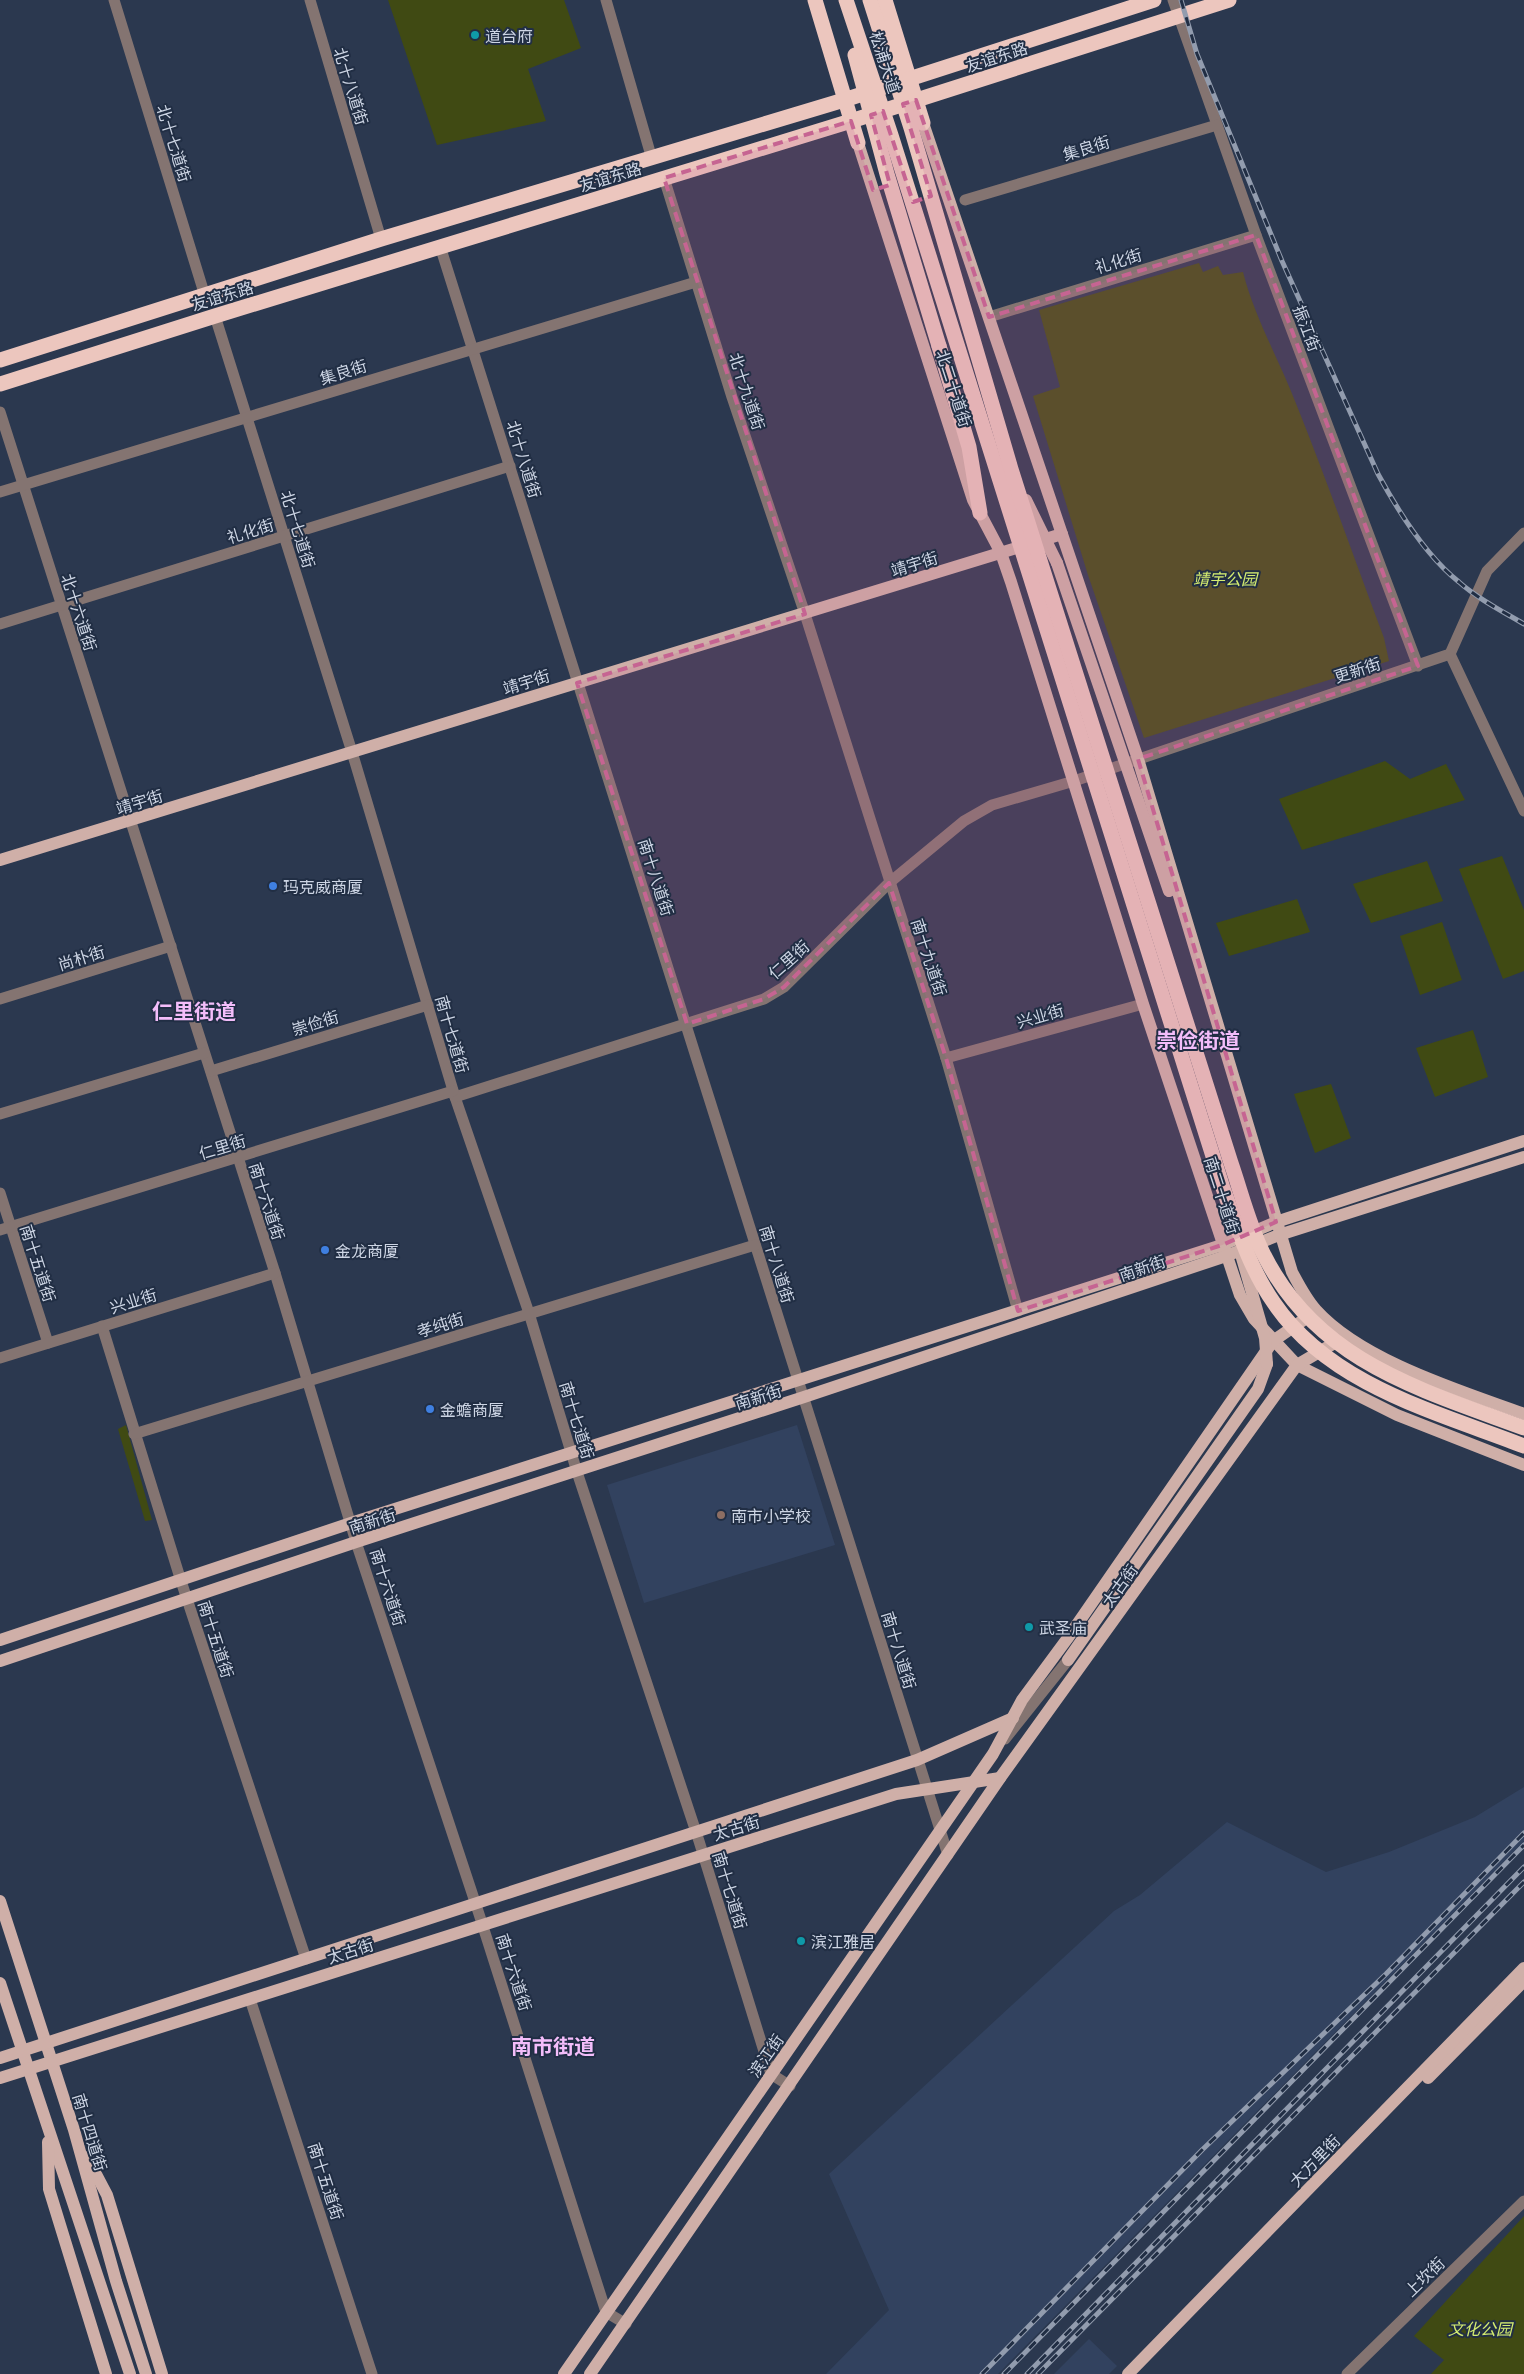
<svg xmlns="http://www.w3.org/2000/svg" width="1524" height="2374" viewBox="0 0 1524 2374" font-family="Literata,'Noto Sans SC',serif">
<rect width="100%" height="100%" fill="#2b384f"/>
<g fill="#32425f">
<polygon points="797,1425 835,1545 644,1603 607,1485"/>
<polygon points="1524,1787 1524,1841 998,2374 826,2374 889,2310 829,2174 1114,1911 1140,1895 1227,1822 1326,1872 1389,1852 1475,1817"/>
<polygon points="1089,2339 1117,2366 1109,2374 1054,2374"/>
</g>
<g fill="#404a13">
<polygon points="388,0 564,0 581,48 528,69 546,121 437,145"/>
<path d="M1199,263L1203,272L1218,266L1223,275L1243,272C1255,319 1280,361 1297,406C1328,483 1355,561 1384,638L1389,661L1144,738L1088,575L1033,396L1060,387L1039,310Z"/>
<polygon points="1385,761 1410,779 1446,764 1465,800 1302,850 1279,799"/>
<polygon points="1502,856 1524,910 1524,971 1503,979 1459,869"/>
<polygon points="1427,861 1443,901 1371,923 1353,884"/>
<polygon points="1297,899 1310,932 1229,956 1216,923"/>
<polygon points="1442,922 1462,980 1420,995 1400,936"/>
<polygon points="1473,1030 1488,1077 1435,1097 1416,1048"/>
<polygon points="1331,1084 1351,1138 1315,1153 1294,1094"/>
<polygon points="126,1425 152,1520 145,1521 118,1429"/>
<polygon points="1524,2216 1524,2374 1431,2374 1444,2360 1414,2336"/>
</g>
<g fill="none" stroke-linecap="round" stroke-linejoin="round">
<g stroke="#847471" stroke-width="11">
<polyline points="114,0 205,296"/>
<polyline points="310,0 381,239"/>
<polyline points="606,0 652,159"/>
<polyline points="1173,0 1256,235 1418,666"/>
<polyline points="664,178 732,397 805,614 946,1058 1018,1311"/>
<polyline points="965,200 1217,125"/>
<polyline points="440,246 948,1855"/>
<polyline points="215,316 352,752 455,1097 529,1313 577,1472 699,1841 771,2074 790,2086"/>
<polyline points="989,317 1256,235"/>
<polyline points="0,412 275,1273 356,1542 479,1914 606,2312 626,2324"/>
<polyline points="0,492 696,282"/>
<polyline points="0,624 510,466"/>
<polyline points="1450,654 1524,811"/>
<polyline points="0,999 171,946"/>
<polyline points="946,1058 1143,1004"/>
<polyline points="211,1071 428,1005"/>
<polyline points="455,1097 764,999 784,987 889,883 964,821 992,805 1074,781 1450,654 1487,571 1524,533"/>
<polyline points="0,1114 204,1053"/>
<polyline points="0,1193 48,1343"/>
<polyline points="0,1230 453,1091"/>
<polyline points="102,1326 181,1581 306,1959"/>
<polyline points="0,1358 275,1273"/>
<polyline points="134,1434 755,1245"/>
<polyline points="1005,1739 1068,1660"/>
<polyline points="250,1999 372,2374"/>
<polyline points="1347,2374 1524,2201"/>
</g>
<g stroke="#cfafa8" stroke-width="12">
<path d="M923,123L1138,759L1292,1272C1299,1285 1306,1299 1316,1310C1362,1361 1461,1391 1524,1414"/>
<polyline points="858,143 973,500 1001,553 1011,582 1143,1004 1240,1295 1254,1319 1297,1365 1397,1415 1524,1465"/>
<polyline points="1057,563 1169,891"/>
<polyline points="0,860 1062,534"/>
<polyline points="0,1640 351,1523 1222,1245 1276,1222 1524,1141"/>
<polyline points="1068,1660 1258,1389 1267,1364"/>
<polyline points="0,1661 356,1542 804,1397 1226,1256 1279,1235 1524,1157"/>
<polyline points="0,1901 74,2130 116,2281 146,2374"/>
<polyline points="0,1983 130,2374"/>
<polyline points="0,2058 917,1760 1013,1718"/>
<polyline points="0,2078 896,1794 1000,1778"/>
<polyline points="1428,2078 1524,1981"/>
<polyline points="48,2142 49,2189 106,2374"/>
<polyline points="87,2157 107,2195 162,2374"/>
<polyline points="564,2374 993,1754 1022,1700 1067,1639 1273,1341 1315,1312"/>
<polyline points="590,2374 1000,1778 1297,1365 1343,1338"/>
<polyline points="1128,2374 1524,1968"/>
</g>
<g stroke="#ecc6be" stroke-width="15">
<polyline points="815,0 858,143"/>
<polyline points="885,0 923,123"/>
<polyline points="939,346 969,447 980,513"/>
<polyline points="0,360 381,239 844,100 1154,0"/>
<polyline points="0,384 215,316 851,121 1229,0"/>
</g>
<defs>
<g id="rail">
<path d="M1181,0L1197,54L1282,261L1378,474C1398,511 1426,556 1459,582C1478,599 1502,611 1524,624"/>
<polyline points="982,2374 1202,2150 1386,1974 1524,1833"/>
<polyline points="1004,2374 1524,1845"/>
<polyline points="1027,2374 1524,1867"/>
<polyline points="1038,2374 1524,1882"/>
</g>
</defs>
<use href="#rail" stroke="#929cae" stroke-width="5"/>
<use href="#rail" stroke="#212e44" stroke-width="3" stroke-dasharray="9" stroke-linecap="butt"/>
<g stroke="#cfafa8" stroke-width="12">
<polyline points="1026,500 1057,563"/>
<polyline points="1240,1251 1265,1338 1267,1364"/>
</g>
<g stroke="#ecc6be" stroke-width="15">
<path d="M846,0L891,135L1223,1188C1237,1227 1250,1269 1274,1303C1330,1385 1436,1412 1524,1446"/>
<path d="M870,0L911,128L1011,469L1231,1163C1241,1192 1249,1225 1263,1253C1316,1361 1419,1389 1524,1428"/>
<polyline points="855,55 887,174 939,346"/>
</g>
</g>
<path fill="#c66492" fill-opacity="0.2" stroke="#c66492" stroke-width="4" stroke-dasharray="10 6" stroke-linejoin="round" d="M916,100L989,317L1256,235L1418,666L1138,759L1276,1222L1222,1245L1018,1311L946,1058L889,883L784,987L764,999L687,1024L577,683L805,614L664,178L851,121L873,190L890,185L871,115L883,111L913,202L931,196L903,104Z"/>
<g fill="#0f9aa8" stroke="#212e44" stroke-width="2">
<circle cx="475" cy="35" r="5"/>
<circle cx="1029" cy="1627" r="5"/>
<circle cx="801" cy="1941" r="5"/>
</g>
<g fill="#3f7fe0" stroke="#212e44" stroke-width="2">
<circle cx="273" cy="886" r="5"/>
<circle cx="325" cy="1250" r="5"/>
<circle cx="430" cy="1409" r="5"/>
</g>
<circle fill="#8d6e63" stroke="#212e44" stroke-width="2" cx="721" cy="1515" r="5"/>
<g text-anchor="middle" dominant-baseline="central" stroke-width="4" stroke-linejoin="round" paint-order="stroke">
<g font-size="16" fill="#cdd5e4" stroke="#212e44" text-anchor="start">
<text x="485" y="35">道台府</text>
<text x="283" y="886">玛克威商厦</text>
<text x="335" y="1250">金龙商厦</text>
<text x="440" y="1409">金蟾商厦</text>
<text x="731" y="1515">南市小学校</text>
<text x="1039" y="1627">武圣庙</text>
<text x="811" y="1941">滨江雅居</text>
</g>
<g font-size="16" fill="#cdd5e4" stroke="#212e44">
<text transform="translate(996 56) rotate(-18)">友谊东路</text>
<text transform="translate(886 62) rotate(72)">松浦大道</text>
<text transform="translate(352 86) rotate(73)">北十八道街</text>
<text transform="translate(175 143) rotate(73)">北十七道街</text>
<text transform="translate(1086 147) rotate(-17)">集良街</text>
<text transform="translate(610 176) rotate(-17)">友谊东路</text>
<text transform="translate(1118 260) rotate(-17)">礼化街</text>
<text transform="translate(222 295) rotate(-17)">友谊东路</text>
<text transform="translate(1308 328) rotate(69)">振江街</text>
<text transform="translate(343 371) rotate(-17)">集良街</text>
<text transform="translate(955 388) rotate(72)">北二十道街</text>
<text transform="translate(748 391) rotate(72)">北十九道街</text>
<text transform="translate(525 459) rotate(73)">北十八道街</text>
<text transform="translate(299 529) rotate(73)">北十七道街</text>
<text transform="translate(250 530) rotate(-17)">礼化街</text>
<text transform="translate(914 563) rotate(-17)">靖宇街</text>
<text transform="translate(80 612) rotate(72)">北十六道街</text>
<text transform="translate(1357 669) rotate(-18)">更新街</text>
<text transform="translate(526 681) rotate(-17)">靖宇街</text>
<text transform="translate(139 801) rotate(-17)">靖宇街</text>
<text transform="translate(657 877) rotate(72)">南十八道街</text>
<text transform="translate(81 957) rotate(-17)">尚朴街</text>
<text transform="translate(930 957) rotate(72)">南十九道街</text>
<text transform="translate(788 959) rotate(-42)">仁里街</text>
<text transform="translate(1040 1015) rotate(-16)">兴业街</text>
<text transform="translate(315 1022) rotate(-17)">崇俭街</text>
<text transform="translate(453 1034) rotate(74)">南十七道街</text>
<text transform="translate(222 1146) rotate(-17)">仁里街</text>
<text transform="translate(1223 1195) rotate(72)">南二十道街</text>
<text transform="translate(268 1201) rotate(72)">南十六道街</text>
<text transform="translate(39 1263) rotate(72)">南十五道街</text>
<text transform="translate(778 1264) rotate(73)">南十八道街</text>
<text transform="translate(1142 1267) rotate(-19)">南新街</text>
<text transform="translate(133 1300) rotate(-17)">兴业街</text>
<text transform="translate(440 1324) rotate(-17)">孝纯街</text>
<text transform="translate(758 1396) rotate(-18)">南新街</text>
<text transform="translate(578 1420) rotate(73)">南十七道街</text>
<text transform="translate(372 1520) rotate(-18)">南新街</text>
<text transform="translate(1119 1585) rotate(-54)">太古街</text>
<text transform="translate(389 1587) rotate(72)">南十六道街</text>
<text transform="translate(217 1639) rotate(72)">南十五道街</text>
<text transform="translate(900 1650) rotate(73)">南十八道街</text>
<text transform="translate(736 1827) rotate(-17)">太古街</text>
<text transform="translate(731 1890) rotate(73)">南十七道街</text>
<text transform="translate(350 1950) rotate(-18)">太古街</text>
<text transform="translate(515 1972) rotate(72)">南十六道街</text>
<text transform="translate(765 2055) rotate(-55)">滨江街</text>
<text transform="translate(91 2132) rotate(73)">南十四道街</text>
<text transform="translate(1314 2160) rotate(-46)">大方里街</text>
<text transform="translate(327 2181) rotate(72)">南十五道街</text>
<text transform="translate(1424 2276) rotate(-44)">上坎街</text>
</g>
<g font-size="16" font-style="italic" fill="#d5ed70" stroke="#212e44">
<text x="1225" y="578">靖宇公园</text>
<text x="1480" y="2328">文化公园</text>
</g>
<g font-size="21" font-weight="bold" fill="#f3bdfa" stroke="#212e44">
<text x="194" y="1009">仁里街道</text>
<text x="1198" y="1038">崇俭街道</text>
<text x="553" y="2044">南市街道</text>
</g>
</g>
</svg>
